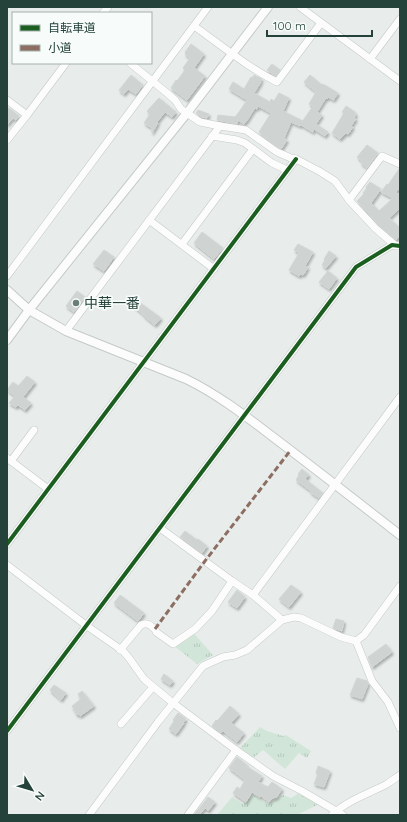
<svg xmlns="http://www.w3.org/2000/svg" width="407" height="822" viewBox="0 0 407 822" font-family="Quicksand,'Noto Sans JP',sans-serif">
<defs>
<pattern id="grass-tufts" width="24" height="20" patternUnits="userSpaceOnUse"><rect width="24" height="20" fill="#d1e6d8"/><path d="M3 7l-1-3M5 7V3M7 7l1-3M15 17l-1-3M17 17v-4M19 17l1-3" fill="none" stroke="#b3c6ba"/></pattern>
<filter id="shadow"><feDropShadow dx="1.5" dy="2.5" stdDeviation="1" flood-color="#0004"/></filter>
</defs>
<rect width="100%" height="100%" fill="#e8edeb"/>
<g fill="url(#grass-tufts)">
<polygon points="191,630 213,655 197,664 174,646"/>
<polygon points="260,727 267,731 283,736 286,735 311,751 307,758 299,753 285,769 263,750 253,758 240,748"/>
<polygon points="299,793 319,804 297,815 217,815 232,797 243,804 253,795 269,804 283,795 291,798"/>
</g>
<g fill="#cfd4d2" stroke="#d1d6d4" filter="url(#shadow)">
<polygon points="191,44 204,54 194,68 205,76 187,100 171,88 176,80 177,81 185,70 183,68 190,58 185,54 186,53 185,52"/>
<polygon points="272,64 280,70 276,76 267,70"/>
<polygon points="131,75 143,85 136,94 128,89 124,94 119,90"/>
<polygon points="254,75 262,79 260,82 261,82 254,93 270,102 271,99 274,101 279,93 289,98 283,111 303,121 302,122 313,106 309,104 316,92 304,82 310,75 322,85 323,84 338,93 335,98 334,98 334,100 328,97 327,99 326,98 317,112 322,115 316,124 328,132 325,136 314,129 313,132 301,125 300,126 291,122 284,138 287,140 285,143 282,148 279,148 261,135 262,133 259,132 271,113 258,106 257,109 255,108 246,122 245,122 244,124 238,120 237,124 217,120 218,115 235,117 239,112 247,100 229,89 233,82 244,89 251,77 252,78"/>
<polygon points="159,98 176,112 172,117 165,112 157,122 158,123 152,133 152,128 144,123 150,114 147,111"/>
<polygon points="346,106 355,112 354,112 356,114 354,118 356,119 351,126 353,127 348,134 346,133 340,139 332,133 344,113 342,112"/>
<polygon points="9,108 19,116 16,120 13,118 7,125 7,110"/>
<polygon points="198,110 209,114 207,118 202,117 196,113"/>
<polygon points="367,145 378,153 367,168 361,163 362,161 357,157"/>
<polygon points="399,169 400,169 400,187 396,192 398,194 400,192 400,208 389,218 400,228 400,235 396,240 382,228 357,201 364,194 363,193 367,188 366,187 370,182 381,189 371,203 379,211 393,198 381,192 387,184 388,185"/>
<polygon points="202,232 223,248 214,259 194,243"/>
<polygon points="298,244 313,252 305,266 308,267 304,274 302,275 301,274 299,276 289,270 299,253 294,250"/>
<polygon points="104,250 114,257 104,271 93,264"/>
<polygon points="329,251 336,256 326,268 322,265 325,260 324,259"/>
<polygon points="328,271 337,278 329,289 319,282"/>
<polygon points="77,291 85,297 74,312 66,306"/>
<polygon points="135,299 161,318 155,325 144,316 144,315 131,304"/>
<polygon points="27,376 35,382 23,397 31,403 25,410 18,405 16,407 9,403 15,396 7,390 13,382 18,386"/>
<polygon points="302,469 309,475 305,479 323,493 319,498 310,492 311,491 296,480 299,475 298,474"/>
<polygon points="185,531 197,540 198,539 207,546 202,553 180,537"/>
<polygon points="291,585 301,592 289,607 279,599"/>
<polygon points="237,590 245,597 237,608 228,602"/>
<polygon points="120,595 144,613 139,620 138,621 114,603"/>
<polygon points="336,619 344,621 342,631 333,628"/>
<polygon points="386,644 392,652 372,667 368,657"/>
<polygon points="164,674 173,681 170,685 161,679"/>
<polygon points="357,678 367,681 368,684 362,699 350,695"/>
<polygon points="54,685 66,693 61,700 50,690"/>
<polygon points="82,691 94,706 80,716 78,714 77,715 72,706 81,699 78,694"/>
<polygon points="230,706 239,714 231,723 244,733 237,742 223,731 221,733 212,726 216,720 217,721"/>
<polygon points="178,713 186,719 183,723 184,723 176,734 169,729 174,721 173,720"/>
<polygon points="237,757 247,765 246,766 262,776 258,782 268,787 272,782 282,789 276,798 275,797 273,799 272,798 269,802 261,796 260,797 252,792 246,802 233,793 237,787 240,789 245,780 229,768"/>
<polygon points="318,766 330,771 324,787 314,784 318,774 316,773"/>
<polygon points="208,797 215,802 208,811 205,808 199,815 194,815"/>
</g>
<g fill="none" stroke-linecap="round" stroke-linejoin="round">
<defs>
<g id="minor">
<polyline points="300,7 400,81"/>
<polyline points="103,13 108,7"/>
<path d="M194,26C221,45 247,67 277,82L321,23"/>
<polyline points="370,59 400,19"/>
<polyline points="130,63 167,93 175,100 181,109 200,122 220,126 246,130 277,152 291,158 296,159 319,171 335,181 349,200 375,228 396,246"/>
<polyline points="7,100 27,115"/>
<polyline points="212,136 237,140 245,143 272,163 287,170"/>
<polyline points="7,140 27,115 66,63"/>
<polyline points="349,200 382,156 400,164"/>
<polyline points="149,220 214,269"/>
<polyline points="182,244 253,149"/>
<polyline points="7,276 208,7"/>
<polyline points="66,331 220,126"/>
<polyline points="7,458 48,489"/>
<polyline points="11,461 34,430"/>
<polyline points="160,528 232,581 253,595 282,620"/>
<polyline points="7,544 296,159"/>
<polyline points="7,565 87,626 123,651 129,658 144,679 173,703 236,750 273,776 302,791 343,815"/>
<polyline points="253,595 400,397"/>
<polyline points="356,641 372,681 388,702 400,728"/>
<polyline points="356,641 364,635 400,586"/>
<path d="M120,650L141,625C147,622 150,625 155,629L156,632L173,644L195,629L212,611L232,581"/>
<polyline points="121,724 153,687"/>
<polyline points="7,731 356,267 392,245 400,246"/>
<polyline points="89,815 158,722 203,666 223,657 235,655 247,650 282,620 294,617 301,618 341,637 356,641"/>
<polyline points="188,815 236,750"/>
<path d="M332,815C346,801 370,793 387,784C391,781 396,778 400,775"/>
</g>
<g id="tertiary">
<path d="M7,290L29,310L66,331L186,379C219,395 248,418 277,440C318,471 359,503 400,535"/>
<polyline points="7,340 29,310 187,113 268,7"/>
</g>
</defs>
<use href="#minor" stroke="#c5cac8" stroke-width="8"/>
<use href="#tertiary" stroke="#c5cac8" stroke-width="10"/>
<use href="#minor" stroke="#fcfcfc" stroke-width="7"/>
<use href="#tertiary" stroke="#fcfcfc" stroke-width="8"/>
<polyline stroke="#8d6e63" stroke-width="3" stroke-dasharray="6 3" stroke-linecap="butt" points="155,629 205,561 290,451"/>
<defs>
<g id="cycleway">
<polyline points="7,544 296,159"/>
<polyline points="7,731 356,267 392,245 400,246"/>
</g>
</defs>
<use href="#cycleway" stroke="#f7fbf9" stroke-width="6"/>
<use href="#cycleway" stroke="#1b5e20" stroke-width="4"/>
</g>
<circle fill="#697e78" stroke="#f7fbf9" stroke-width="1.5" cx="76" cy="303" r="4"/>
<g text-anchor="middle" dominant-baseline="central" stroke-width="3.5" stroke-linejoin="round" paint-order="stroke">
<g font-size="14" fill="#24423a" stroke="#f7fbf9" text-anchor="start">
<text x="84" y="303">中華一番</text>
</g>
</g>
<rect width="407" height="822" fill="none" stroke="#24423a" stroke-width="16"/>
<rect x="12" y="12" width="140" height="52" fill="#f7fbf9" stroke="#a3b1ad"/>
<rect x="20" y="25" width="20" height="6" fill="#1b5e20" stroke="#a3b1ad"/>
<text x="48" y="32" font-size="12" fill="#24423a">自転車道</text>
<rect x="20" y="45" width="20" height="6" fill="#8d6e63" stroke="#a3b1ad"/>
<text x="48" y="52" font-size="12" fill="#24423a">小道</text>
<g transform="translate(32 790) rotate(128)" stroke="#f7fbf9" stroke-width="3" paint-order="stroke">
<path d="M0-3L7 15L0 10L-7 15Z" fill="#24423a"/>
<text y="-6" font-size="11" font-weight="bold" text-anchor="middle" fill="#24423a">N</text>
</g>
<path d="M267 30v6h105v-6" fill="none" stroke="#24423a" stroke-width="2"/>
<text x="273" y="30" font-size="12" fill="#24423a" stroke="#f7fbf9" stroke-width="3" paint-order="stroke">100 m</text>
</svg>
